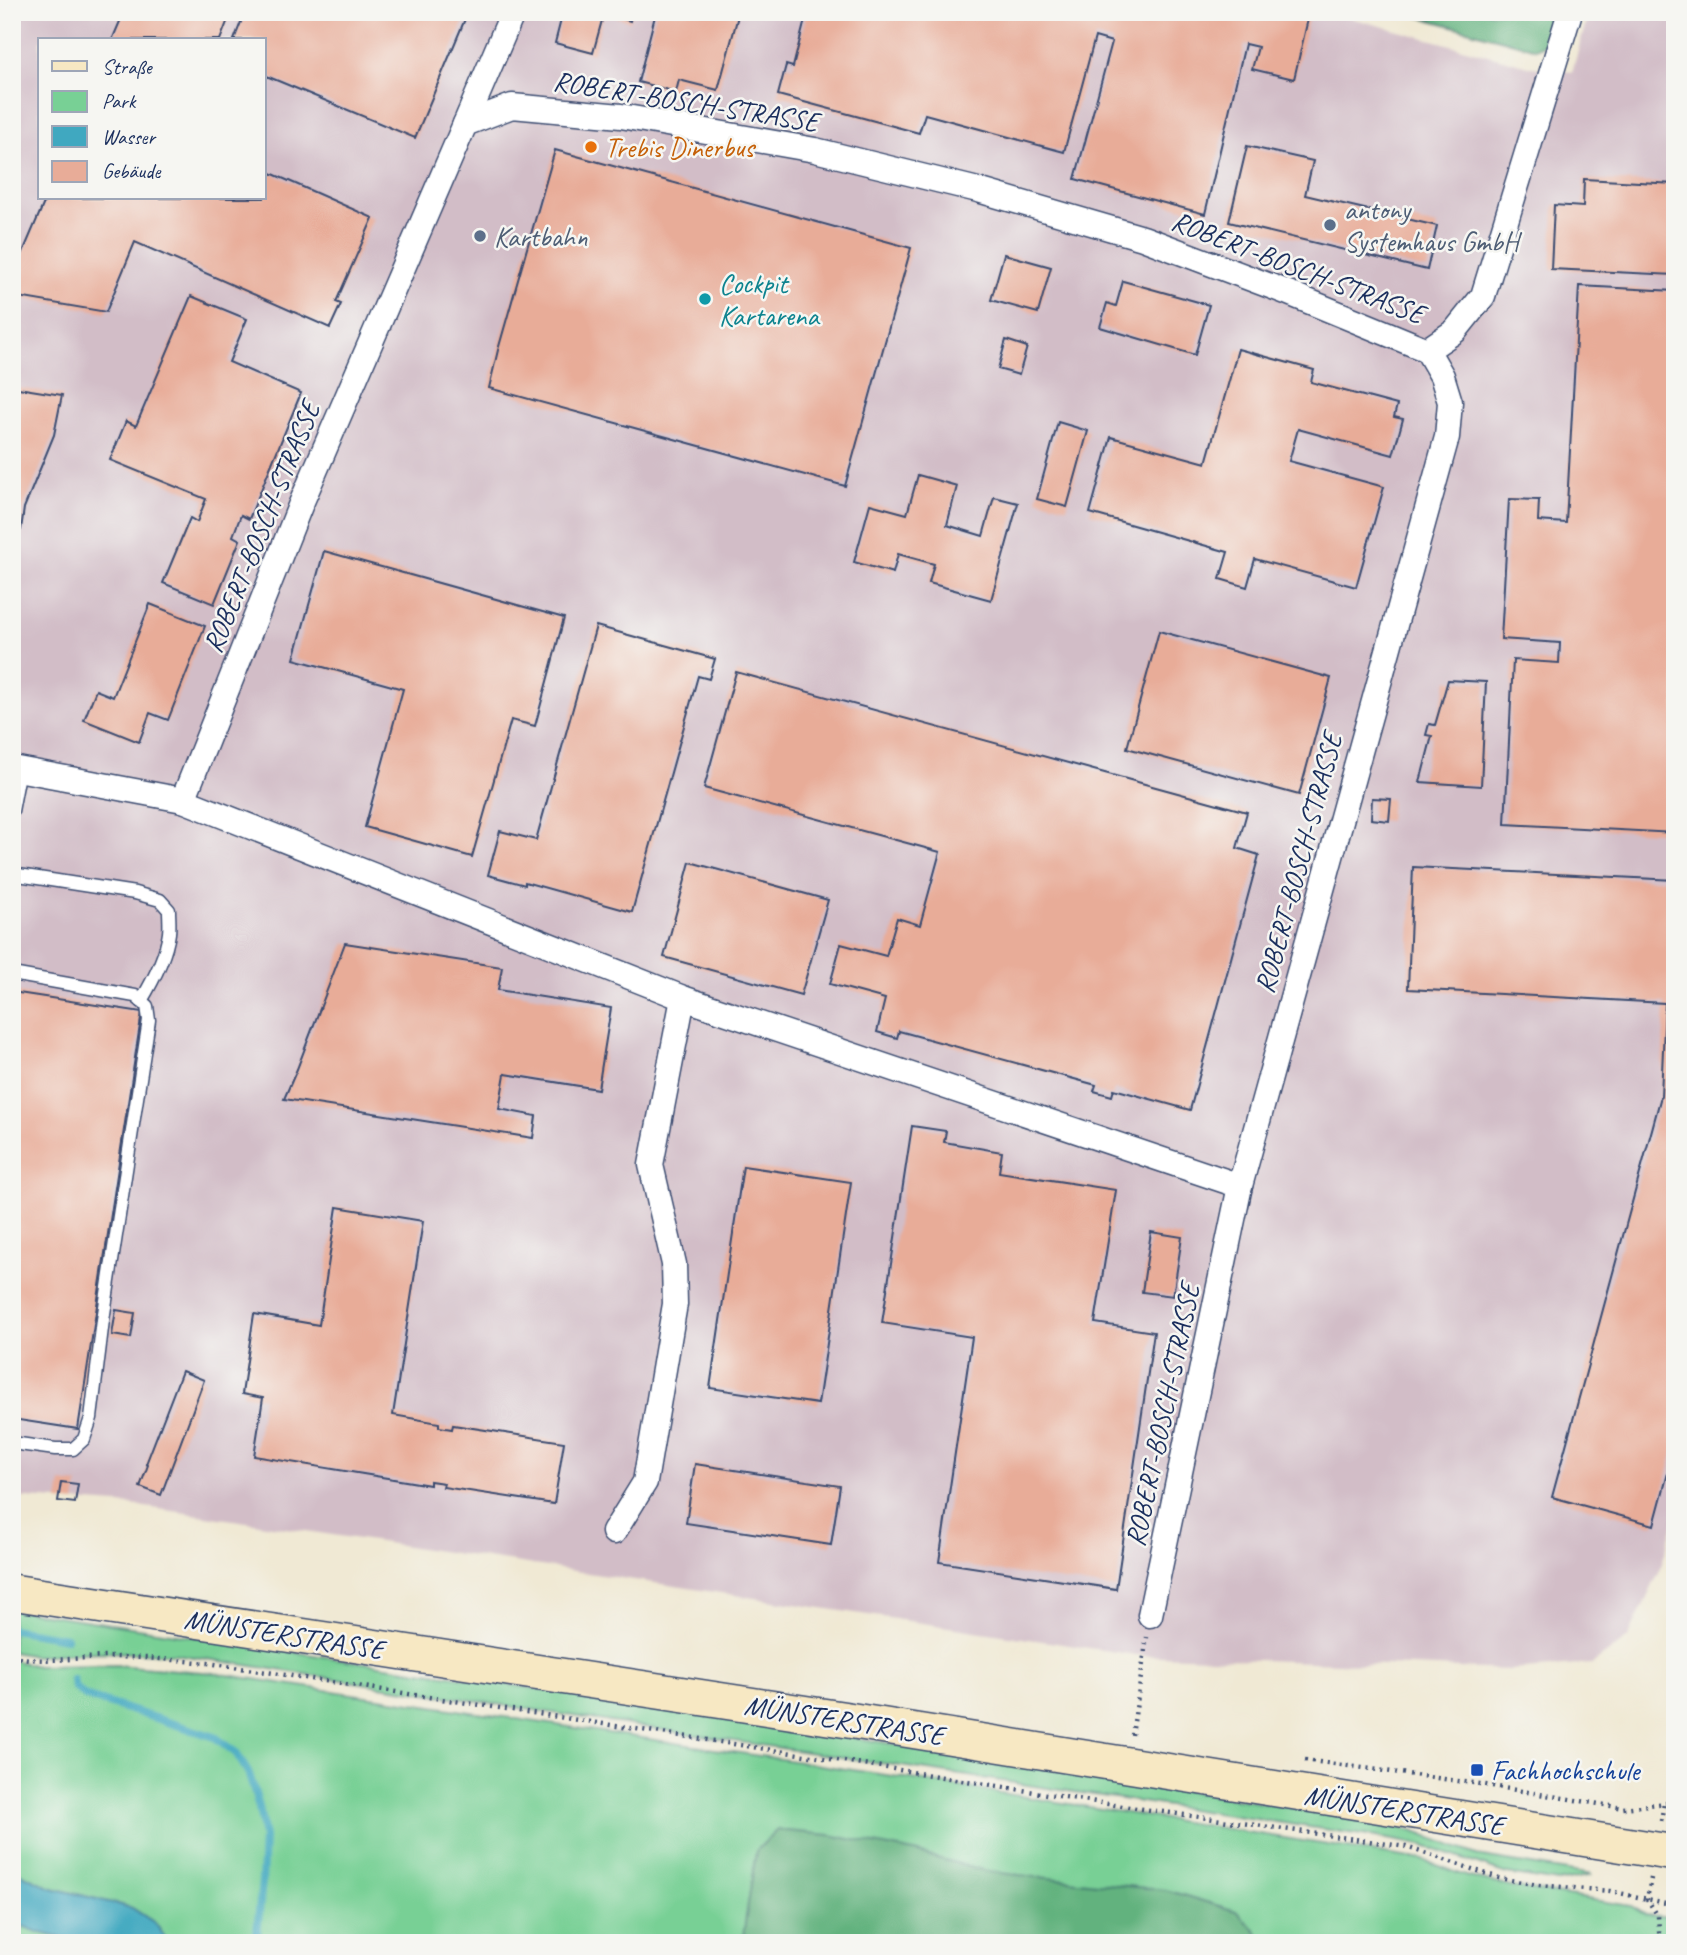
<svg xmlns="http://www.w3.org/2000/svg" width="1687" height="1955" viewBox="0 0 1687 1955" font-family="Caveat,sans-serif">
<rect width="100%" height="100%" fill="#f6f6f2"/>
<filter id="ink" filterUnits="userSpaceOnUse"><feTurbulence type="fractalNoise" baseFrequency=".0143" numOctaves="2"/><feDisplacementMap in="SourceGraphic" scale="14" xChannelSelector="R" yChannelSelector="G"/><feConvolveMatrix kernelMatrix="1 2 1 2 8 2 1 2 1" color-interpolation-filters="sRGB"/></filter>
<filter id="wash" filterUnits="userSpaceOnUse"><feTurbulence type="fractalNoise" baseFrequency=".00686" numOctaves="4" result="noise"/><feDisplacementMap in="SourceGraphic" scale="28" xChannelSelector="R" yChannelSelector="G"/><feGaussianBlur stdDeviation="1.57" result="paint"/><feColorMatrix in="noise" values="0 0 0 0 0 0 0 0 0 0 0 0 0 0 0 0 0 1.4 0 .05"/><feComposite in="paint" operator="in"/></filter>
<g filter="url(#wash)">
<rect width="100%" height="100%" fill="#f0e9d4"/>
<path fill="#d2bdc7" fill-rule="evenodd" d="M12,12H1329L1532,67L1572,72L1589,12H1675V1518L1660,1570L1628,1638L1592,1664L1509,1670L1136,1655L132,1505L12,1497ZM40,40H264V198H40Z"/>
<g fill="#78d095" stroke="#4a807a" stroke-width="2">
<polygon points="12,1609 794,1728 1387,1823 1418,1833 1482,1857 1592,1875 1558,1882 1507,1874 1421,1845 1376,1837 740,1742 175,1654 97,1652 35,1656 12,1652"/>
<polygon points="12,1660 37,1666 116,1665 214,1673 925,1781 1423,1860 1466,1876 1511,1887 1631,1906 1646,1915 1675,1917 1675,1943 169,1943 155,1923 132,1908 49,1887 12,1869"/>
<polygon points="12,1920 84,1943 12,1943"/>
</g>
<g fill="#62b27e" stroke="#3e706e" stroke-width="2">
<polygon points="1401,12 1565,12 1557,37 1536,49"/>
<polygon points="777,1830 830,1835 914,1852 990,1872 1166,1890 1236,1911 1257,1932 1262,1943 742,1943 756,1851"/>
</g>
<polygon fill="#40a8c0" stroke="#2e6c8f" stroke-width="2" points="12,1869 49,1887 132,1908 155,1923 169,1943 80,1943 38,1932 12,1922"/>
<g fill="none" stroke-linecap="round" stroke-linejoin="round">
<g stroke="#40a8c0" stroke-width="8">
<polyline points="12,1629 66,1638"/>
<polyline points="73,1679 75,1688 85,1696 215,1737 236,1753 249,1774 259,1807 264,1838 262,1881 256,1943"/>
</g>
</g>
<g id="blocks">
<g fill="#e8ac98">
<polygon points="124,12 231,12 220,40 112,40"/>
<polygon points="245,12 468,12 415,138 264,75 264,40 234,40"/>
<polygon points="563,12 632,12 630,21 604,13 593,53 555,43"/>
<polygon points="656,12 739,12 718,90 679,80 676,92 638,82"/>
<polygon points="807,12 1305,12 1304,18 1308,19 1294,79 1252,69 1258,47 1245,44 1205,214 1075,179 1112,42 1095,37 1064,152 925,114 919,133 778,95 786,65 793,67"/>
<polygon points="1247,146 1313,161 1305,195 1437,226 1427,270 1229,222"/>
<polygon points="555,150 911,248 845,486 489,388 498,350"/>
<polygon points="264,170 373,218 336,302 341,304 330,328 135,242 106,312 12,296 12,278 46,198 264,198"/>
<polygon points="1584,179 1675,184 1675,275 1551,269 1554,205 1583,207"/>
<polygon points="1004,254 1051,267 1038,313 991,300"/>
<polygon points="1123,281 1209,305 1195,355 1100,327 1107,303 1116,306"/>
<polygon points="1579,286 1675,291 1675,833 1505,824 1513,660 1559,663 1560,643 1501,639 1509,499 1539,500 1538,521 1566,523"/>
<polygon points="191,296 247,319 229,362 301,393 249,519 241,515 233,536 240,540 214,604 163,583 190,518 197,522 206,499 110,460 126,421 136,426"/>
<polygon points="1006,340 1027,347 1019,375 998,369"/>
<polygon points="1238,349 1314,370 1311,382 1397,405 1394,417 1403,419 1393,455 1298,429 1289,461 1384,487 1356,587 1255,559 1247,587 1220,579 1228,552 1090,513 1111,437 1206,463"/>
<polygon points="12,387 62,395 54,435 24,508 21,530 12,529"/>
<polygon points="1058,422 1088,431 1067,507 1037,499"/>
<polygon points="918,475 957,486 947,525 983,536 994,497 1018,503 991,600 929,583 934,564 898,554 893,573 854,562 870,504 907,514"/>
<polygon points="324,551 564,618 535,726 511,720 472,857 365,827 403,689 294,659"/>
<polygon points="150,604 205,626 168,720 150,713 139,742 84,720 96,690 113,697"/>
<polygon points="596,626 715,659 709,679 698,676 632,912 525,882 525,885 488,875 500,831 536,840"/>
<polygon points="1159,631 1331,678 1299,795 1127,748"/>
<polygon points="736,672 1247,812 1237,848 1259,855 1190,1110 1114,1089 1112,1096 1094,1091 1096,1085 899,1031 897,1038 877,1032 885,999 830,984 841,944 886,956 897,918 920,925 940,852 704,788"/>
<polygon points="1448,680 1486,682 1481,786 1420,782 1432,736 1426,735 1429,724 1435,725"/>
<polygon points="1372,798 1391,799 1389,821 1371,819"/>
<polygon points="690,862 828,900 801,995 664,957"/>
<polygon points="1413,867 1675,880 1675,1447 1654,1525 1552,1497 1661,1096 1665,1003 1408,989"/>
<polygon points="345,943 502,967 498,990 611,1008 598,1089 505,1074 499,1109 536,1116 533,1138 284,1099 297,1069"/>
<polygon points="12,992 142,1012 78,1429 12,1419"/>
<polygon points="912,1126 946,1131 944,1142 1002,1152 999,1172 1116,1190 1095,1323 1154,1332 1116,1589 939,1562 972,1337 882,1323"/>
<polygon points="743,1166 851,1182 818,1404 710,1388"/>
<polygon points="337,1207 423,1221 393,1415 439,1423 439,1427 452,1429 453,1425 564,1442 554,1504 443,1487 444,1483 430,1481 430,1485 254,1456 263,1398 242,1394 254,1314 319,1325"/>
<polygon points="1151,1232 1182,1237 1173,1296 1142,1292"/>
<polygon points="116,1310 135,1313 131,1338 112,1335"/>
<polygon points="182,1371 204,1380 161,1495 140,1487 148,1465 146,1464"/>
<polygon points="695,1464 840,1486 831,1545 686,1523"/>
<polygon points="61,1482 78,1484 75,1503 58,1501"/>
</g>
</g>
</g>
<g filter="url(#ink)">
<use href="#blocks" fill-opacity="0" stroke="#3b4b70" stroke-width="2"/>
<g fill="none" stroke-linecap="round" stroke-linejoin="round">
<defs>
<g id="service">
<polyline points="12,811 20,769"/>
<path d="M12,874L135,893L160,900L169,910C169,917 170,925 169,933C166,956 153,981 141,1001"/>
<polyline points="12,974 135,996 147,1006 149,1020 103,1320 91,1418 84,1439 73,1449 55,1449 12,1443"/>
</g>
<g id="minor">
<polyline points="465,124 513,12"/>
<polyline points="1427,350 1455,331 1483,296 1570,12"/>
<polyline points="12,768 183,800 683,998 1240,1186 1150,1615"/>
<polyline points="183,800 300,506 465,124 512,106 621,116 815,150 978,190 1143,238 1286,292 1427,350 1442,376 1450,402 1447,437 1240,1186"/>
<polyline points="614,1532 645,1482 675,1304 674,1264 651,1165 683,998"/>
</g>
<polyline id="secondary" points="12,1592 848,1720 1675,1853"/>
</defs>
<use href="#service" stroke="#3b4b70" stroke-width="15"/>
<use href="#minor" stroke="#3b4b70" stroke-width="27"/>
<use href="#secondary" stroke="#3b4b70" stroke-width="38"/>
<g stroke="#3b4b70" stroke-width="4.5" stroke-dasharray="2 5" stroke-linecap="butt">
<path d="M12,1656C45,1664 77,1657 110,1657C143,1657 175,1660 208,1663L863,1764L1108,1804L1375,1842L1406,1847L1499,1878L1538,1885L1610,1891L1675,1905"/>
<polyline points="1132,1735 1147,1637"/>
<polyline points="1305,1760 1480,1784 1623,1808 1675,1802"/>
<polyline points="1661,1821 1664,1803"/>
<polyline points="1651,1878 1647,1899 1658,1916 1660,1943"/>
</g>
<use href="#service" stroke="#fff" stroke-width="12"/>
<use href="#minor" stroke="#fff" stroke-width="24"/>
<use href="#secondary" stroke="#f7e8c3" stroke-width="35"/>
</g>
</g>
<circle fill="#e8710a" stroke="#f6f6f2" stroke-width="2.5" cx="591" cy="147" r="7"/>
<g fill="#5c6f8a" stroke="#f6f6f2" stroke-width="2.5">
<circle cx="1330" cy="225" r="7"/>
<circle cx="480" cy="236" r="7"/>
</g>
<circle fill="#0f9aa8" stroke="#f6f6f2" stroke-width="2.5" cx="705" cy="299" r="7"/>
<rect fill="#1a4fb4" stroke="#f6f6f2" stroke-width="2.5" x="1470" y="1763" width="14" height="14" rx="3.5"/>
<g text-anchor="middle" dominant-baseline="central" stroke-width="5" stroke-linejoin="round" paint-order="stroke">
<g font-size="28" fill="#1b2f5e" stroke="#f6f6f2">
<text transform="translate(686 101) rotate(9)">ROBERT-BOSCH-STRASSE</text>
<text transform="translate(1298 267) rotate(21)">ROBERT-BOSCH-STRASSE</text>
<text transform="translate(261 527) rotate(-68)">ROBERT-BOSCH-STRASSE</text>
<text transform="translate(1298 863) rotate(-75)">ROBERT-BOSCH-STRASSE</text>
<text transform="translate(1162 1415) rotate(-78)">ROBERT-BOSCH-STRASSE</text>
<text transform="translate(284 1634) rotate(9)">MÜNSTERSTRASSE</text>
<text transform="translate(844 1720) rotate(9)">MÜNSTERSTRASSE</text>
<text transform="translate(1404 1810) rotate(9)">MÜNSTERSTRASSE</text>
</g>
<g font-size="28" fill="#c56008" stroke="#f6f6f2" text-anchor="start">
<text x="605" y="147">Trebis Dinerbus</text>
</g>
<g font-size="28" fill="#4e5e75" stroke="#f6f6f2" text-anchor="start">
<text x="1344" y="209">antony<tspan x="1344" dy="32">Systemhaus GmbH</tspan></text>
<text x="494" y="236">Kartbahn</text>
</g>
<g font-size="28" fill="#0d838f" stroke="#f6f6f2" text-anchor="start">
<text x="719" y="283">Cockpit<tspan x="719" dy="32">Kartarena</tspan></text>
</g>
<g font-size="28" fill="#164399" stroke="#f6f6f2" text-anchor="start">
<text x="1491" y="1770">Fachhochschule</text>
</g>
</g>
<rect width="1687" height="1955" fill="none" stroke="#f6f6f2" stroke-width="42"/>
<rect x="38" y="38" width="228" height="161" fill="#f6f6f2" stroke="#9ea6b7" stroke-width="2"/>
<rect x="52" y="61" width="35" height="10" fill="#f7e8c3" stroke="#9ea6b7" stroke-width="2"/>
<text x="102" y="74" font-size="21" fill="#1b2f5e">Straße</text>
<rect x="52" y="91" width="35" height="21" fill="#78d095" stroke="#9ea6b7" stroke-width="2"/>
<text x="102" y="108" font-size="21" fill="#1b2f5e">Park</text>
<rect x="52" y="126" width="35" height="21" fill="#40a8c0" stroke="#9ea6b7" stroke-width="2"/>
<text x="102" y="144" font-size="21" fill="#1b2f5e">Wasser</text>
<rect x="52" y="161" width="35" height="21" fill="#e8ac98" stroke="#9ea6b7" stroke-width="2"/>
<text x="102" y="178" font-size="21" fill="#1b2f5e">Gebäude</text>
</svg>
